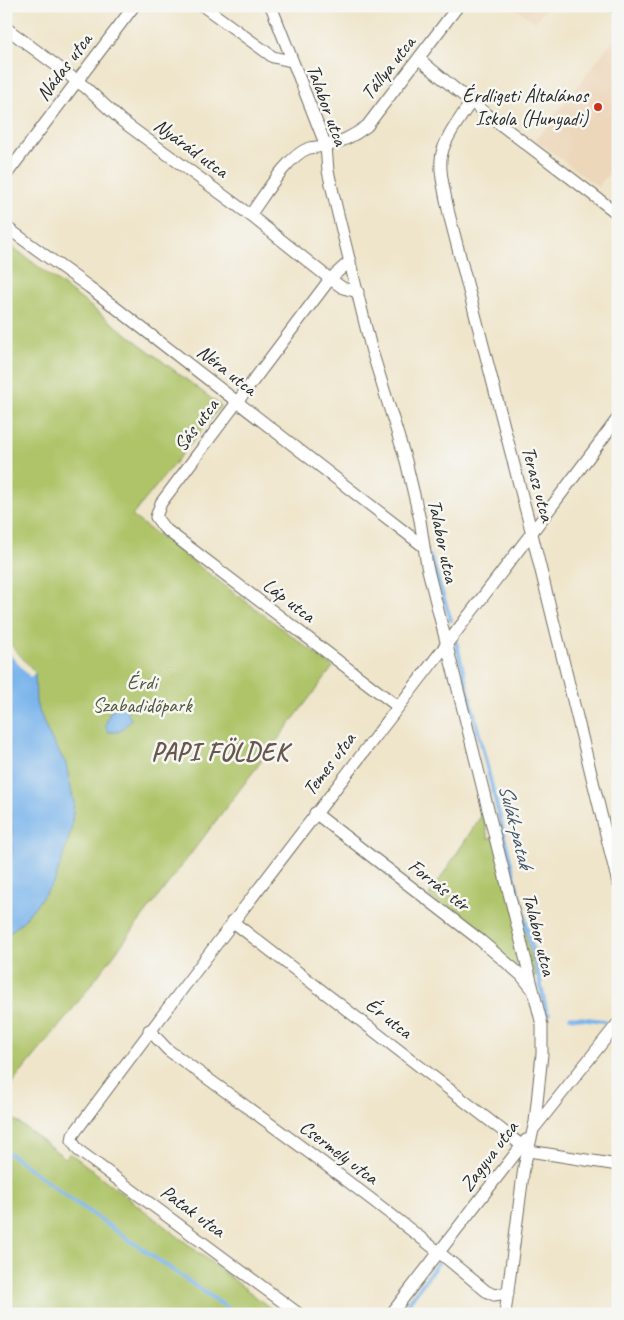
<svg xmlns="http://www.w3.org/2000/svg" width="624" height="1320" viewBox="0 0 624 1320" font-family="Caveat,sans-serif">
<rect width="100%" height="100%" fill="#f6f6f2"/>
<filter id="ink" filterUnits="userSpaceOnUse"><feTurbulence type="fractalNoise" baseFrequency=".02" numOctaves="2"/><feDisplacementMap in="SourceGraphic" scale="10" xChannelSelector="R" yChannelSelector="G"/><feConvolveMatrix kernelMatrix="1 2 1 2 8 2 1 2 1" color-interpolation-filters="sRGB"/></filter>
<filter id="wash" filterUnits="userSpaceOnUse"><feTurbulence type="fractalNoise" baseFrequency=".0096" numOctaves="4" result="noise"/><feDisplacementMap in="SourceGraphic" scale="20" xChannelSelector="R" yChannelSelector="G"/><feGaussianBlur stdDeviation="1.12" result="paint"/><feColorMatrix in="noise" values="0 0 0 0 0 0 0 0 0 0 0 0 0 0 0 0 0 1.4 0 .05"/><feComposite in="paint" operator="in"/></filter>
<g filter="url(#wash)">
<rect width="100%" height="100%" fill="#efe5ca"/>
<g fill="#edd7bb">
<polygon points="513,6 547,6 535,22"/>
<polygon points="618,34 618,162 598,187 536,140"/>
</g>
<g fill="#afc469" stroke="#6d784a">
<polygon points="6,242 221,406 132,516 333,667 65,1019 6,1091"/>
<polygon points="483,813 488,838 501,837 536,976 528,978 429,896"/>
<polygon points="6,1113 65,1158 70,1153 278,1314 6,1314"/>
</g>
<polygon fill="#eeda9e" stroke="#8c8264" points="6,805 10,812 12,851 6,850"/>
<g fill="#7bb5ec" stroke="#53708c">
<polygon points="6,640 35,673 36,703 48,733 66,764 74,803 71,831 55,881 24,920 6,936 6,868 12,851 12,833 10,812 6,805"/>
<polygon points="119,706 126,708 131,720 119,732 108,732 105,725 110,712"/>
</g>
<polygon fill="#efe5ca" points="7,641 35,673 30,677 6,650"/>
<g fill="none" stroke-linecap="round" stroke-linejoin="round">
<g stroke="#7bb5ec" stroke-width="4">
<polyline points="430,556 451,620"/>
<polyline points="456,642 536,964 547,1014 549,1014"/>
<polyline points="570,1017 604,1021"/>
<polyline points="6,1151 69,1198 236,1314"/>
<polyline points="400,1314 438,1263"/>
</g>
</g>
</g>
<g filter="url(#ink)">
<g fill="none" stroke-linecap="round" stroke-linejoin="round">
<defs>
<g id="minor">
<polyline points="203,6 273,57 291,61"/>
<polyline points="271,6 326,146 328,171 337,210 371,348 406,461 420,520 427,566 542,1025 542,1054 535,1122 524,1167 505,1314"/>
<polyline points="614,6 618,9"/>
<polyline points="6,28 85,87 122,121 250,215 330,279 343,288 358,292"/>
<polyline points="419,59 471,102 618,214"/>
<path d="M471,102C435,155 436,152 449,214L532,534L618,883"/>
<polyline points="6,175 134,6"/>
<path d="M250,215C264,196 287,156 309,148C314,147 320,147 325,146C340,143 355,135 367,126L458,6"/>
<polyline points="6,227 89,287 423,546"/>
<polyline points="350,261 330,279 179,479 161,503 156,517 164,528 397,706"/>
<polyline points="315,813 480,940 521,975 533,990"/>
<polyline points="232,921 529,1151 618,1165"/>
<path d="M149,1030L168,1050C276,1128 384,1205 486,1291L494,1295L508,1293"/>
<polyline points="535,1127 618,1023"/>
<path d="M299,1314L78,1150L72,1141L73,1135C251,893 439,659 618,418"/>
<polyline points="391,1314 526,1140"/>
</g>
</defs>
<use href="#minor" stroke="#706c63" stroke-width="13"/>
<use href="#minor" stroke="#fff" stroke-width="11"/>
</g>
</g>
<circle fill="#c8321e" stroke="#f6f6f2" stroke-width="2" cx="598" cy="107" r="5"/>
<g text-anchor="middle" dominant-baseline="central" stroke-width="5" stroke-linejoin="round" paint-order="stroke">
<g font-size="20" fill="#2b2b2b" stroke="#f6f6f2">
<text transform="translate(64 67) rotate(-53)">Nádas utca</text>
<text transform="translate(388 68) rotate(-52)">Tállya utca</text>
<text transform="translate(327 105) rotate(70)">Talabor utca</text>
<text transform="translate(191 148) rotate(36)">Nyárád utca</text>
<text transform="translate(227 370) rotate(38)">Néra utca</text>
<text transform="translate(196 425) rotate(-53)">Sás utca</text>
<text transform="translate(538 484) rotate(75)">Terasz utca</text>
<text transform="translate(443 541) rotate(78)">Talabor utca</text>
<text transform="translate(289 600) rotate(37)">Láp utca</text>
<text transform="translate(329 764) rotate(-53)">Temes utca</text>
<text transform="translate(439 885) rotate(38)">Forrás tér</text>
<text transform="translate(539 934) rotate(76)">Talabor utca</text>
<text transform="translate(389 1018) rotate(38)">Ér utca</text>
<text transform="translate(339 1152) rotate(37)">Csermely utca</text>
<text transform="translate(489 1156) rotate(-53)">Zagyva utca</text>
<text transform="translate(193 1211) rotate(36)">Patak utca</text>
</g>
<g font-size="20" fill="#2b2b2b" stroke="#f6f6f2" text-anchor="end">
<text x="588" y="95">Érdligeti Általános<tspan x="588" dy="23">Iskola (Hunyadi)</tspan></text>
</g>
<g font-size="20" fill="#53593e" stroke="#f6f6f2">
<text x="142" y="682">Érdi<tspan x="142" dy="23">Szabadidőpark</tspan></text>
</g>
<g font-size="21" font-style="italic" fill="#435465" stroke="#f6f6f2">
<text transform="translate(516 826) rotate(76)">Sulák-patak</text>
</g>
<g font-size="25" font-weight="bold" letter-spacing="1" fill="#69574e" stroke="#f6f6f2">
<text x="220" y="752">PAPI FÖLDEK</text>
</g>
</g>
<rect width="624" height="1320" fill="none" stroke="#f6f6f2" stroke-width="25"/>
</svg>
